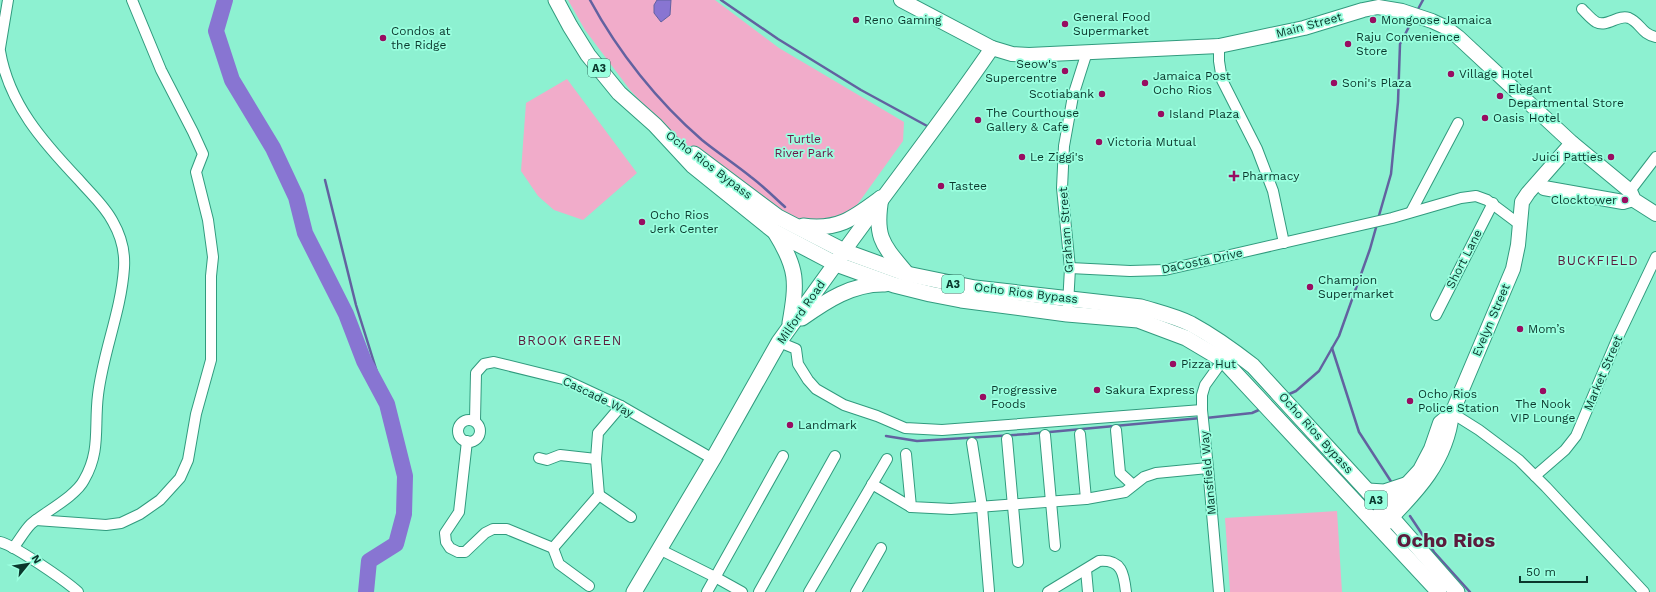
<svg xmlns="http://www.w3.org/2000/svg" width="1656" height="592" viewBox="0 0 1656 592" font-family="'Work Sans',sans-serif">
<rect width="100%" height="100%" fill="#8df1d1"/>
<g fill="#f1acca">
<polygon points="568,0 715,0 779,48 904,122 903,141 857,205 842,215 828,220 798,222 761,205 680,143 630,90 585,30"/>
<polygon points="567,79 637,173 583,220 554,210 538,196 521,171 526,103"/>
<polygon points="1337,511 1342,592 1230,592 1225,518"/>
</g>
<polygon fill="#8875d2" stroke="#6262a0" points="657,0 671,0 670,15 661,22 654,13 654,5"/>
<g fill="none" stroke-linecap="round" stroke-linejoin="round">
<g stroke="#6262a0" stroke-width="2.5">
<path d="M590,0C618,52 658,102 702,140C718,153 735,164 751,177C763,186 774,197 785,207"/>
<polyline points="721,0 778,39 861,90 929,127"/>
<polyline points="1417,11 1423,0"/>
<polyline points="325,180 356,305 387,404"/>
<polyline points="1378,219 1391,174 1398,102 1400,44 1413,19"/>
<polyline points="1332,348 1359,432 1392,483"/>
<polyline points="1287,395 1296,391 1319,371 1339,336 1370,249 1377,224"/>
<polyline points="1206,418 1252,413 1261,409"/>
<polyline points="886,436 917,441 1028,434 1201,418"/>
<polyline points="1410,516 1434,552 1470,592"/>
</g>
<polyline stroke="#8875d2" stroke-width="16" points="225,0 216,31 232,80 273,148 296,197 305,233 346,314 364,361 387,404 405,476 404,514 396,544 369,561 366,592"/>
<defs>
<g id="street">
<path d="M1582,9C1587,14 1591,19 1596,22C1607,28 1618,14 1629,18C1641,23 1641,34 1656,37"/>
<polyline points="1219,46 1219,61 1222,80 1257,149 1273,191 1284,243"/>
<polyline points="0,48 8,0"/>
<path d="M0,51C9,104 43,142 79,180C91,194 105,206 113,222C121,236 125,253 124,268C121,312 103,352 98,395C94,427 101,451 84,480C76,496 45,512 31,524C24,531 19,541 13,548"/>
<polyline points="1630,191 1656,157"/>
<polyline points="1411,212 1458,123"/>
<polyline points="1070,268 1130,271 1165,270 1392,218 1461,198 1476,196 1487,200 1519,224"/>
<polyline points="1068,305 1070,268 1062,188 1064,146 1073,96 1087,52"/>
<polyline points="1436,315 1493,203"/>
<polyline points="779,342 796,349 798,364 808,380 816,389 844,405 877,416 905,428 942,430 1202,410"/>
<polyline points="1452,413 1479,430 1519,460 1546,487 1644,592"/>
<polyline points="475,420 476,373 484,364 494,362 563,379 621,406 713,459"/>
<circle cx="469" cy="431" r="11"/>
<polyline points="1116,430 1120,473 1133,485"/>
<polyline points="1080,434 1086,499"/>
<polyline points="1045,435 1055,546"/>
<polyline points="1007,439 1018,562"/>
<polyline points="467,441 459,512 445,533 446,542 450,548 458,552 465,552 485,533 493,529 507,529 553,548"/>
<polyline points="972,443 982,507 989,591"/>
<polyline points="906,454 911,507 951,509 1086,499 1125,492 1144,477 1156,473 1208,468"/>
<polyline points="539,458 547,460 560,455 596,459"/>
<polyline points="1535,476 1565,450 1576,436 1618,337 1656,257"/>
<polyline points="872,484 911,507"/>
<polyline points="599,495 631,517"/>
<polyline points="36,520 106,525 121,523 140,514 160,500 180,478 188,460 196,414 211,360 211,276 213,257 208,220 196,172 203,154 193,132 161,70 132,0"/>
<path d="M0,542C14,545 66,581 78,592"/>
<polyline points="553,548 599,495 596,459 598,433 621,406"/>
<polyline points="553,548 559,564 589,586"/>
<polyline points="659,549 715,577 742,592"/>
<polyline points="1086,570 1088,592"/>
<polyline points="707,592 783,456"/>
<polyline points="759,592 835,456"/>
<polyline points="809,592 887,459"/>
<polyline points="856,592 881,548"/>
<path d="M1048,592L1099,561C1122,559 1124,574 1126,592"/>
<polyline points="1219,592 1208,468 1202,410 1202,395 1205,385 1223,360"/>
</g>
<g id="secondary">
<polyline points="901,0 992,48 1012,54 1029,55 1219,46 1304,28 1363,10 1378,7 1402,11 1432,21 1445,27 1458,37 1572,143 1630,191 1634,200 1656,214"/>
<polyline points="1544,188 1623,202 1633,199"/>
<path d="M844,251C893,183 945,117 992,48"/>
<polyline points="1373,521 1420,470 1431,449 1440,423 1452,413"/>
<path d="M1384,525C1417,492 1447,461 1452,413L1513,269L1518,245L1522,202L1528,193L1572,143"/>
</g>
<g id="primary">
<polyline points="556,0 570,26 588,55 619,93 655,125 693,166 775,232 836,264 894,285 930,294 961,300 1067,314 1138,320 1186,338 1223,360 1439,592"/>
<path d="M694,154L778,217L844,251L907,274L975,288L1141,307C1157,312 1175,316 1191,324C1213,336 1234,351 1253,366L1385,510L1457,592"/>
<path d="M881,198C874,238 883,245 907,274"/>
<path d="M803,226C838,231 854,218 881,198"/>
<path d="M775,232C798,269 797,282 790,323"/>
<path d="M802,318C826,301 853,283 885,284"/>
<polyline points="1368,491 1384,492 1408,484"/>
<polyline points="634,592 713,459 779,342 841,256"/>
</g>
</defs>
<use href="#street" stroke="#319b7e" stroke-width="12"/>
<use href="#secondary" stroke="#319b7e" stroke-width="16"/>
<use href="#primary" stroke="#319b7e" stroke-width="17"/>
<use href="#street" stroke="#fff" stroke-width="10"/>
<use href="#secondary" stroke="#fff" stroke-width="14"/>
<use href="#primary" stroke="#fff" stroke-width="15"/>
</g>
<g fill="#980d61" stroke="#9affdf" stroke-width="1.5">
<circle cx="856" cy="20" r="4"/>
<circle cx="1373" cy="20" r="4"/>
<circle cx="1065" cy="24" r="4"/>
<circle cx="383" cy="38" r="4"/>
<circle cx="1348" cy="44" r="4"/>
<circle cx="1065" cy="71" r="4"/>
<circle cx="1451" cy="74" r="4"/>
<circle cx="1145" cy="83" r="4"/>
<circle cx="1334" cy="83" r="4"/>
<circle cx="1102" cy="94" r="4"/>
<circle cx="1500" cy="96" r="4"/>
<circle cx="1161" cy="114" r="4"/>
<circle cx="1485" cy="118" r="4"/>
<circle cx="978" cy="120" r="4"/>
<circle cx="1099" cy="142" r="4"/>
<circle cx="1022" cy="157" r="4"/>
<circle cx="1611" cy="157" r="4"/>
<path d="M1232 170h4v4h4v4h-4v4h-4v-4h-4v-4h4z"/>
<circle cx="941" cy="186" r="4"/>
<circle cx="1625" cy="200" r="4"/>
<circle cx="642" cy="222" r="4"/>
<circle cx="1310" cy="287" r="4"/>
<circle cx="1520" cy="329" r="4"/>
<circle cx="1173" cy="364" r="4"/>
<circle cx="1097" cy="390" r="4"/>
<circle cx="1543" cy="391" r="4"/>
<circle cx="983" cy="397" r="4"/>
<circle cx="1410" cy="401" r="4"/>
<circle cx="790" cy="425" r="4"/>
</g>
<g text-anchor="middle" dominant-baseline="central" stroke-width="3.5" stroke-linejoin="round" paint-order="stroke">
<g fill="#9affdf" stroke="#357362" stroke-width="1">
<rect x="588" y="59" width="22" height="18" rx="3"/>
<rect x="942" y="275" width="22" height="18" rx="3"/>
<rect x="1365" y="491" width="22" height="18" rx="3"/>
</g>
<g font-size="11" font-weight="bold" fill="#0a372c">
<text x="599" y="68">A3</text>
<text x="953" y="284">A3</text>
<text x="1376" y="500">A3</text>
</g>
<g font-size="12" fill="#0a372c" stroke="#9affdf" text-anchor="start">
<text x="1073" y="17">General Food<tspan x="1073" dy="14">Supermarket</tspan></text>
<text x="864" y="20">Reno Gaming</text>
<text x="1381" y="20">Mongoose Jamaica</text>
<text x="391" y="31">Condos at<tspan x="391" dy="14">the Ridge</tspan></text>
<text x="1356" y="37">Raju Convenience<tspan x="1356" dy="14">Store</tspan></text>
<text x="1057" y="64" text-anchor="end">Seow's<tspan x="1057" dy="14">Supercentre</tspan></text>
<text x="1459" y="74">Village Hotel</text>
<text x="1153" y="76">Jamaica Post<tspan x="1153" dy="14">Ocho Rios</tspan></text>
<text x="1342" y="83">Soni's Plaza</text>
<text x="1508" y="89">Elegant<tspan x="1508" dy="14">Departmental Store</tspan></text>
<text x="1094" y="94" text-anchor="end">Scotiabank</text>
<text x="986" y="113">The Courthouse<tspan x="986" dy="14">Gallery &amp; Cafe</tspan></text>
<text x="1169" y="114">Island Plaza</text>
<text x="1493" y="118">Oasis Hotel</text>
<text x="1107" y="142">Victoria Mutual</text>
<text x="1030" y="157">Le Ziggi's</text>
<text x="1603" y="157" text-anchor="end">Juici Patties</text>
<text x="1242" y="176">Pharmacy</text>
<text x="949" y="186">Tastee</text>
<text x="1617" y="200" text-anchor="end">Clocktower</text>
<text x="650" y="215">Ocho Rios<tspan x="650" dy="14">Jerk Center</tspan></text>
<text x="1318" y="280">Champion<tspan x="1318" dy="14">Supermarket</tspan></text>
<text x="1528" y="329">Mom’s</text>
<text x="1181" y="364">Pizza Hut</text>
<text x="991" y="390">Progressive<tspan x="991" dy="14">Foods</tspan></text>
<text x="1105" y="390">Sakura Express</text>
<text x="1418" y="394">Ocho Rios<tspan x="1418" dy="14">Police Station</tspan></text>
<text x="1543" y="404" text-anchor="middle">The Nook<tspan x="1543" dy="14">VIP Lounge</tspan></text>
<text x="798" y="425">Landmark</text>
</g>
<g font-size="12" fill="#0a372c" stroke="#9affdf">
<text transform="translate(1309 25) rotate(-15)">Main Street</text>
<text transform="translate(709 165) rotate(37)">Ocho Rios Bypass</text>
<text transform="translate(1066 230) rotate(-94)">Graham Street</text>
<text transform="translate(1464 259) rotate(-63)">Short Lane</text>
<text transform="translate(1202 261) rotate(-12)">DaCosta Drive</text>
<text transform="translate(1026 293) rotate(7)">Ocho Rios Bypass</text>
<text transform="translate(801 312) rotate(-55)">Milford Road</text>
<text transform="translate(1491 320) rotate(-67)">Evelyn Street</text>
<text transform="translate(1603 373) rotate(-67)">Market Street</text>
<text transform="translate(598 397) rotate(26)">Cascade Way</text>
<text transform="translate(1316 433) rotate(48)">Ocho Rios Bypass</text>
<text transform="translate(1208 473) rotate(-95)">Mansfield Way</text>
</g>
<g font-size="12" fill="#6e1247" stroke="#9affdf">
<text x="804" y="139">Turtle<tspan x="804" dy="14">River Park</tspan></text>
</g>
<g font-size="13" letter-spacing="1" fill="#5b1c3d" stroke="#9affdf">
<text x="1598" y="260">BUCKFIELD</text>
<text x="570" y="340">BROOK GREEN</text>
</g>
<g font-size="20" font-weight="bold" fill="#5b1c3d" stroke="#9affdf">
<text x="1446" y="540">Ocho Rios</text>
</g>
</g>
<g transform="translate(28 564) rotate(60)" stroke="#9affdf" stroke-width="3" paint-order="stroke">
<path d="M0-3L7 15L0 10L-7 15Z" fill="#0a372c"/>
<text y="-6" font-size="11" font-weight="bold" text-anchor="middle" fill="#0a372c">N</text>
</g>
<path d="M1520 576v6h67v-6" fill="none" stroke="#0a372c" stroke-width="2"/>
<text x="1526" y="576" font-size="12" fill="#0a372c" stroke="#9affdf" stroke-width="3" paint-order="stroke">50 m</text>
</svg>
